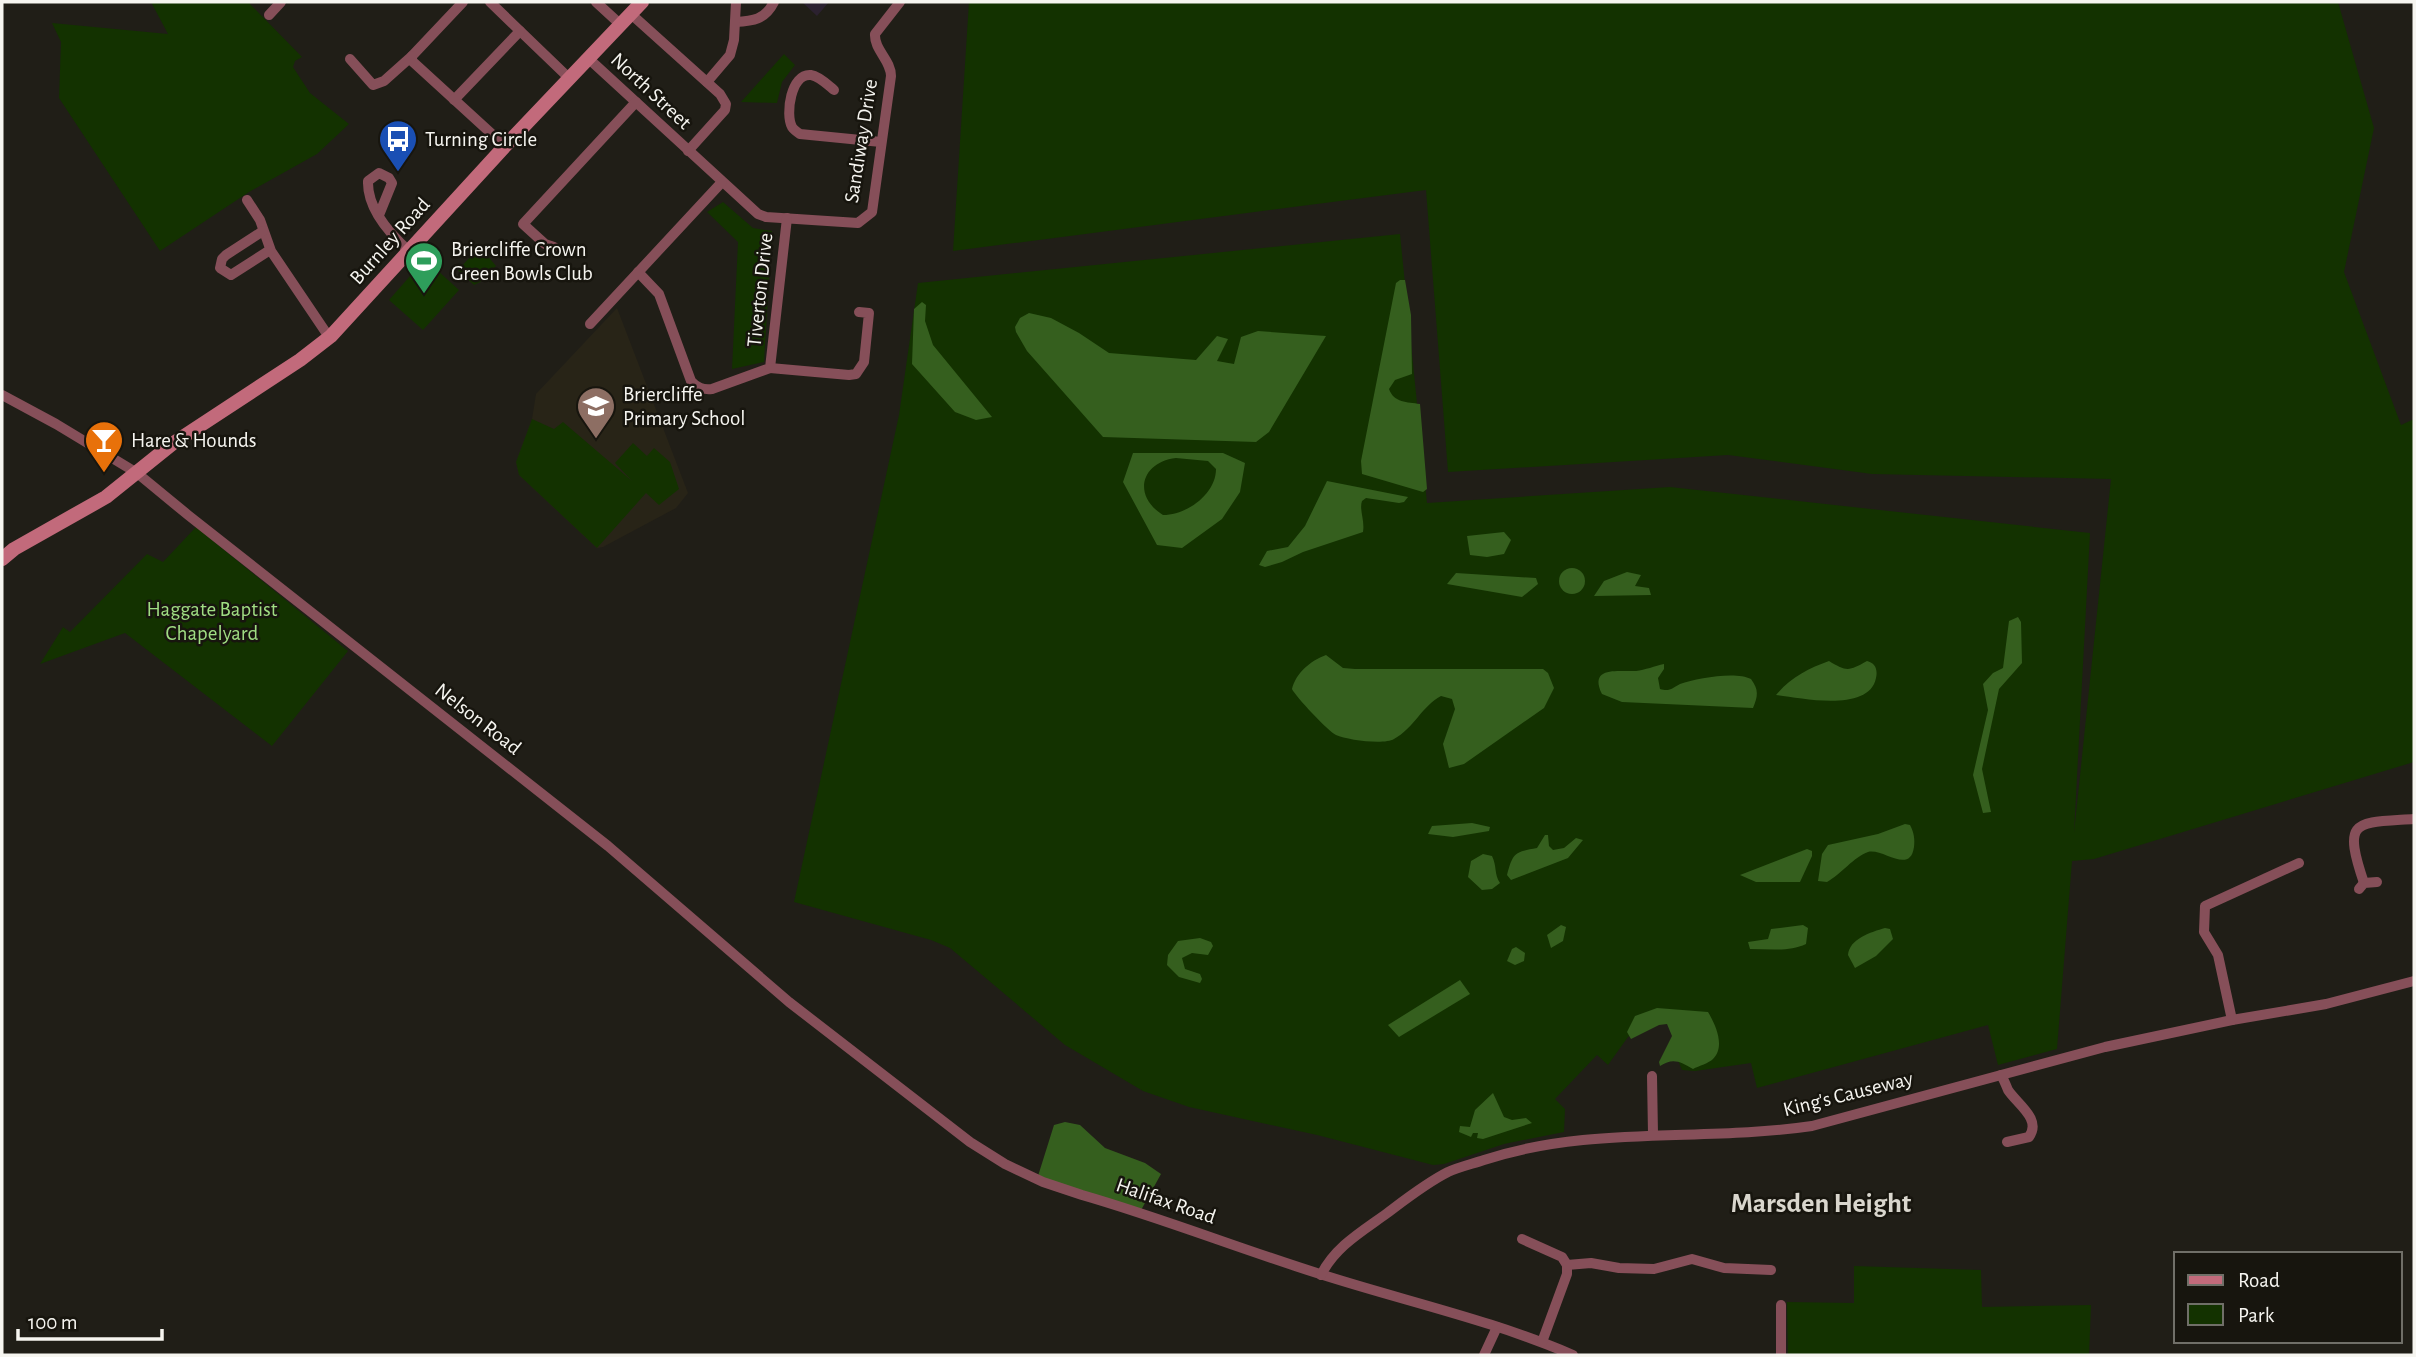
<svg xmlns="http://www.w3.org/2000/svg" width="2416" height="1357" viewBox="0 0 2416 1357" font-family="'Alegreya Sans',sans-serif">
<rect width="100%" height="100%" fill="#201e17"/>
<polygon fill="#2b212f" points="802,2 829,2 817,16"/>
<polygon fill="#282417" points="617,308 688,493 676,508 603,547 597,548 519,475 516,462 532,419 536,394"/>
<g fill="#133200">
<polygon points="151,2 250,2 250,4 302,57 295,61 293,67 310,93 349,124 317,154 249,192 160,251 59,98 61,42 52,23 168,34"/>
<polygon points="969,2 2338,2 2374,128 2344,272 2401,425 2414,419 2414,762 2094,859 2072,861 2057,1049 1998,1065 1988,1025 1757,1088 1751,1063 1695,1071 1682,1070 1677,1058 1669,1019 1628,1037 1608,1065 1597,1055 1555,1099 1565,1109 1564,1132 1504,1144 1444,1164 1433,1165 1317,1135 1189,1107 1143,1091 1065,1045 950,948 931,940 794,902 899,415 918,283 1400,234 1427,503 1670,487 2090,533 2074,833 2111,479 1872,474 1728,455 1448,472 1426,190 953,251"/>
<polygon points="784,54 795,65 782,82 777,103 741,102"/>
<polygon points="723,202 753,228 772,231 764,362 732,369 738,242 707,212"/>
<polygon points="474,253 486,254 496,266 480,282 474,285 458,270"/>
<polygon points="425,259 459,290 423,330 389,300"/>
<polygon points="532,419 554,429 563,422 632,481 615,463 633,443 647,456 654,448 670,462 679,489 659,505 646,493 597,548 519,475 516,462"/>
<polygon points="196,527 348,651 272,746 125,633 40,664 63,627 70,632 147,554 163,562"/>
<polygon points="1854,1266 1981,1270 1982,1307 2091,1305 2089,1355 1788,1355 1787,1302 1854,1303"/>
</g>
<g fill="#355f1e" fill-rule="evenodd">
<path d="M1400,280H1405L1411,315L1412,374L1395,380L1389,389C1394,403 1407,402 1420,404L1427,489L1423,492L1362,474L1361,461L1396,283Z"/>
<polygon points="922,302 926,305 925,321 933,345 992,417 976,420 955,412 912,364 914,309"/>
<polygon points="1029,313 1051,318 1079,333 1109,353 1196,360 1217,336 1228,339 1217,361 1234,364 1241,337 1258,331 1326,336 1269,432 1256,442 1103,437 1027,351 1016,332 1015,327 1020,318"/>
<path d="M1133,453H1223L1245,463L1240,492L1222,519L1182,548L1157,545L1123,482ZM1176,458L1208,461L1216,469C1216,494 1187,515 1163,515C1132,496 1141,462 1176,458Z"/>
<path d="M1327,481L1408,497L1404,502L1399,503L1366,498L1362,501C1359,510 1365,520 1363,532L1303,552L1282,562L1265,567L1259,565L1267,551L1288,547L1305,526Z"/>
<polygon points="1504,532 1511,540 1504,554 1487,557 1470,555 1467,536"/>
<circle cx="1572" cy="581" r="13"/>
<polygon points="1627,572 1641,575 1635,586 1649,588 1651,595 1594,596 1604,581"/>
<polygon points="1456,573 1536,578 1538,584 1522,597 1447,584"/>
<polygon points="2018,617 2021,622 2022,663 1999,689 1982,769 1991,812 1983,813 1973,775 1988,710 1983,684 1993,673 2003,668 2009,621"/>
<path d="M1326,655L1343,668L1355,669H1543L1548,673L1554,688L1544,708L1464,764L1449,768L1443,744L1455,709L1452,699L1441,696C1422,706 1414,728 1394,739C1384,745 1347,740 1336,735C1329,732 1295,696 1292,689C1296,673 1310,661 1326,655Z"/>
<path d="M1829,661C1847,672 1849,671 1867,661C1875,663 1878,669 1876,678C1869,713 1801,698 1776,695C1790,678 1809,668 1829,661Z"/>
<path d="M1664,664V669L1658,678L1660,689C1670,692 1672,688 1680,684C1697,678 1736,671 1751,679C1759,690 1758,696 1753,708L1622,702L1602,694C1588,665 1620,672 1636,671C1645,670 1655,666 1664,664Z"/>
<polygon points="1472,823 1490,827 1489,831 1453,837 1428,834 1432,826"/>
<path d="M1905,824L1910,825C1914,832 1915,840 1914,847C1910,875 1883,848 1868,852C1855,856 1840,875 1827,882L1818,881L1822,854L1828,845L1878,834Z"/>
<path d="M1545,835H1548L1549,846L1553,850L1564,848L1576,838L1583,840L1568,858L1511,880L1507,875C1513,852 1515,852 1537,848Z"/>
<polygon points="1807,849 1812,851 1812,856 1800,882 1756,882 1740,875"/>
<path d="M1483,854L1492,856C1497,866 1494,874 1500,883L1492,889L1482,890L1468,877L1471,861Z"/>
<polygon points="1561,925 1566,927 1563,941 1551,948 1547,935"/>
<path d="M1803,925L1808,928L1806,944C1789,952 1769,949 1750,949L1748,942L1768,939L1771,929Z"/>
<path d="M1885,928L1890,929L1893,939L1876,956L1855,968L1848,955C1849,939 1871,932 1885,928Z"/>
<polygon points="1200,938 1211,942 1213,946 1208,955 1192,953 1182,958 1185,969 1200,974 1202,979 1200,983 1179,977 1167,965 1168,955 1178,941"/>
<polygon points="1516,947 1525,953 1524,961 1515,965 1507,961 1512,949"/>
<polygon points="1460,980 1470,994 1399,1037 1388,1025"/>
<path d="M1657,1008L1708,1012C1715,1024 1726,1046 1713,1059C1709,1063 1699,1066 1693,1069C1681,1062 1673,1057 1660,1066L1659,1062L1672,1036L1667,1024L1659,1025L1631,1039L1627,1032L1635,1016Z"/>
<polygon points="1493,1093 1504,1117 1512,1120 1526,1118 1532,1123 1483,1139 1477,1138 1478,1133 1473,1133 1471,1137 1459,1132 1460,1126 1470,1127 1475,1110"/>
<polygon points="1065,1122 1080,1125 1105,1148 1145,1163 1161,1174 1140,1212 1038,1176 1054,1125"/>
</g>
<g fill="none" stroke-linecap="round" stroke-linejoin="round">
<g stroke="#864f59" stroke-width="10">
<polyline points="463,2 412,56 412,61 505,146"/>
<polyline points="490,2 570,79"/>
<polyline points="596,2 621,25"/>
<polyline points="631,14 720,94 726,104 725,110 688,151"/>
<polyline points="269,15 281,2"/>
<path d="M735,22C753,21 765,20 774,2"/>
<polyline points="350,59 373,85 384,81 412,56"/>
<path d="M589,59L758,214L766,217L858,223L872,212L891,76C891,60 874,50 875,34L900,2"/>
<polyline points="707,82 730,55 734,40 736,2"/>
<path d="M834,90C828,85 819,76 811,75C791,73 785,114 792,127C794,130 797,132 800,134L881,142"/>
<polyline points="454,100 520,31"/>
<polyline points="247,200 260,220 271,251 329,337"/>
<path d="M379,215L392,183L389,178L379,173L368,181C367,209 390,234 409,251"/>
<polyline points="263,231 226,255 222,259 220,268 231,275 270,250"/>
<polyline points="554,247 545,244 523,224 636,102"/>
<path d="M638,272L659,294L691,381C697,388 703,390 712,389L770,368L787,218"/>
<polyline points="590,324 722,182"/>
<polyline points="770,368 849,375 856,374 864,362 869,313 859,312"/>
<path d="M2,395L56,424L137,473L188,515L608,846L789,1002L970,1142L1005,1164L1043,1182L1082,1195C1162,1218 1240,1249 1320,1274C1404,1301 1492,1320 1573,1355"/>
<path d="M2364,883C2342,818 2355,823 2414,819"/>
<polyline points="2359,889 2364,883 2377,882"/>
<polyline points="2232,1020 2218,955 2204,932 2205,906 2299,863"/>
<path d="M2001,1075C2004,1080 2006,1085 2008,1090C2017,1104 2042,1119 2029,1137L2007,1142"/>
<polyline points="1652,1076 1653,1134"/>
<polyline points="1522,1239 1562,1257 1567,1265 1567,1274 1542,1342"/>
<polyline points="1567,1265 1591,1263 1619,1268 1654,1269 1692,1259 1724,1268 1771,1270"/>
<path d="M1321,1275C1335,1247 1361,1232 1386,1214C1406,1199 1426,1183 1448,1172C1459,1167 1472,1164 1484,1160C1590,1125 1703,1142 1812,1126L2105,1047L2232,1020L2326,1004L2414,981"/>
<polyline points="1781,1305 1781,1355"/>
<polyline points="1484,1355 1497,1327"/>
</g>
<polyline stroke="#c26a7b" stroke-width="14" points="2,559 14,549 106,497 172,444 300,360 331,336 505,146 642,2"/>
</g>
<defs>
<symbol id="bus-pin" viewBox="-11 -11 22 30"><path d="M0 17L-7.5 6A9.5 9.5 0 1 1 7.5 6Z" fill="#1a4fb4" stroke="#17150e"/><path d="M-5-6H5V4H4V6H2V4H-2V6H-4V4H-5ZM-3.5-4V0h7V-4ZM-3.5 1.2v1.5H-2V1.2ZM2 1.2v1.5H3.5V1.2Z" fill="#fff"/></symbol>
<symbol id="stadium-pin" viewBox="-11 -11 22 30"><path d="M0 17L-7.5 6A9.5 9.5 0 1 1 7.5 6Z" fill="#2e9e5b" stroke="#17150e"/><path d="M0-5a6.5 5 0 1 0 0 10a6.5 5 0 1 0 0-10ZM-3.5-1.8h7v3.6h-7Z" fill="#fff"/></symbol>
<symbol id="school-pin" viewBox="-11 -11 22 30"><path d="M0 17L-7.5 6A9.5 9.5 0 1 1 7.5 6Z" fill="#8d6e63" stroke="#17150e"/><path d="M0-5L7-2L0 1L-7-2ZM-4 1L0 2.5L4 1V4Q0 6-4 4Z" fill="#fff"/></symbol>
<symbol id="bar-pin" viewBox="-11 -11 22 30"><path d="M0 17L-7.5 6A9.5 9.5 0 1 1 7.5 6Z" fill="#e8710a" stroke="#17150e"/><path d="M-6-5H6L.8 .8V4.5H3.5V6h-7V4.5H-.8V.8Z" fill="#fff"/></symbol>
</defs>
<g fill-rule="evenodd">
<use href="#bus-pin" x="376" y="117" width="44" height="60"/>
<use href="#stadium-pin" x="402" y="239" width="44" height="60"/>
<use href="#school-pin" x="574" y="384" width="44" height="60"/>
<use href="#bar-pin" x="82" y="418" width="44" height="60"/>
</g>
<g text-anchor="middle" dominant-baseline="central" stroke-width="5" stroke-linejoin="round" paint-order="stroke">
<g font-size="21" fill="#f6f5f0" stroke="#17150e">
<text transform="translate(651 91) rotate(43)">North Street</text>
<text transform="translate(861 141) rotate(-81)">Sandiway Drive</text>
<text transform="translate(390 241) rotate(-48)">Burnley Road</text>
<text transform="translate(760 290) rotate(-84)">Tiverton Drive</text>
<text transform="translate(478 719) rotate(38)">Nelson Road</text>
<text transform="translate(1848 1094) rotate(-14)">King's Causeway</text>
<text transform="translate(1166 1201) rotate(19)">Halifax Road</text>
</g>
<g font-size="21" fill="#f6f5f0" stroke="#17150e" text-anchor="start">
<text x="425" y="139">Turning Circle</text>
<text x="451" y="249">Briercliffe Crown<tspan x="451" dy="24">Green Bowls Club</tspan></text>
<text x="623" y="394">Briercliffe<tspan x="623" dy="24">Primary School</tspan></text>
<text x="131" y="440">Hare &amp; Hounds</text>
</g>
<g font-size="21" fill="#a0dd83" stroke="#17150e">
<text x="212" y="609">Haggate Baptist<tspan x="212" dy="24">Chapelyard</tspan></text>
</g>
<g font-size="28" font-weight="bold" fill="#d9d6cd" stroke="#17150e">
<text x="1821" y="1204">Marsden Height</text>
</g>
</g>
<rect width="2416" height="1357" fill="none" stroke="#f6f5f0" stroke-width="7"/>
<rect x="2174" y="1252" width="228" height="91" fill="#17150e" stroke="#706f68" stroke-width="2"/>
<rect x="2188" y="1275" width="35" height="10" fill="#c26a7b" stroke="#706f68" stroke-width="2"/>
<text x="2238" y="1287" font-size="21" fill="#f6f5f0">Road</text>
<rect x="2188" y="1304" width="35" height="21" fill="#133200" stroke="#706f68" stroke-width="2"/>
<text x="2238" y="1322" font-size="21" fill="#f6f5f0">Park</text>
<path d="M18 1329v10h144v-10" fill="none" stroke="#f6f5f0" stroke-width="3.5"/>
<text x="28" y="1329" font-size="21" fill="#f6f5f0" stroke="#17150e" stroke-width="5" paint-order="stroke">100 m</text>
</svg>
